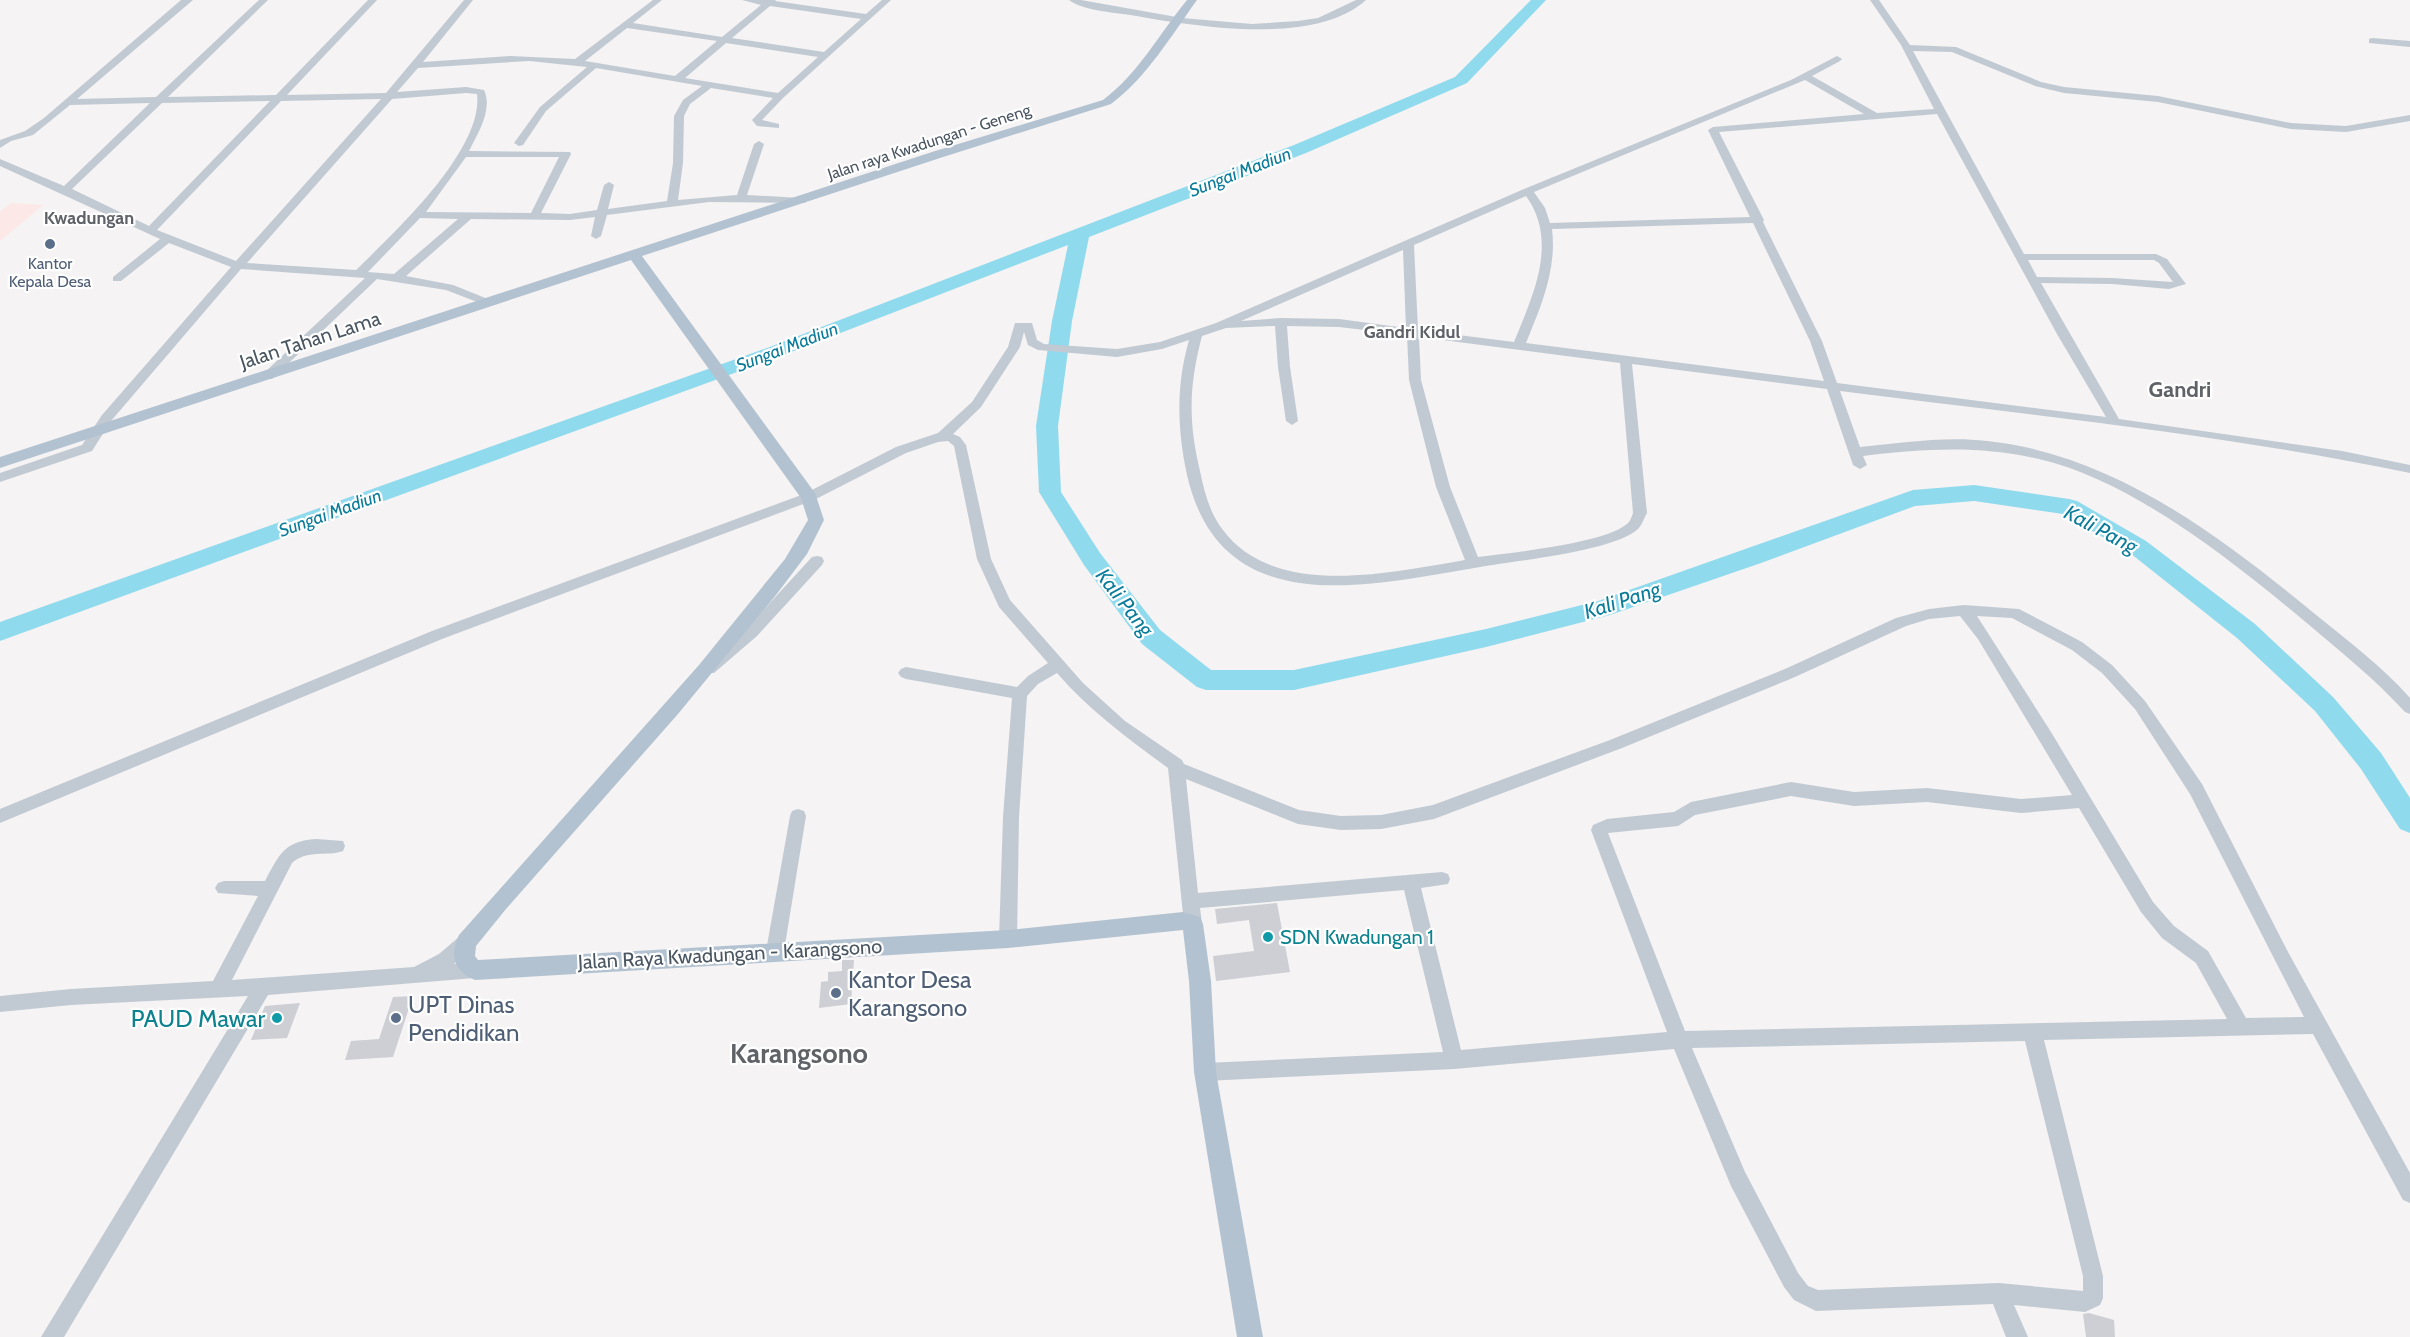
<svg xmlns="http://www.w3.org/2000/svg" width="2410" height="1337" viewBox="0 0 2410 1337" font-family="Cabin,sans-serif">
<rect width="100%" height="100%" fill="#f5f3f3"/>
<polygon fill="#fce8e6" points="11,203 43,205 0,241 0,212"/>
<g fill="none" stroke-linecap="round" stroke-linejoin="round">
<polygon fill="#90daee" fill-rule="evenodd" points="1531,0 1546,0 1467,83 1306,153 1089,237 1072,321 1058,426 1061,492 1100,553 1160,630 1211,670 1294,670 1486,629 1598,601 1913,490 1974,485 2069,499 2077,501 2146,541 2255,624 2333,697 2381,753 2410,798 2410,833 2400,829 2361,769 2315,711 2237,638 2130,553 2063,514 1974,501 1915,506 1761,563 1610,615 1486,647 1294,690 1206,690 1197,687 1142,644 1084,565 1039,492 1036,426 1052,321 1068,245 781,356 0,641 0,622 767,348 1294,145 1455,77"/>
</g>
<g fill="#cdcfd5">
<polygon points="1277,903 1290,972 1216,981 1213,956 1254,951 1249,920 1217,924 1215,909"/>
<polygon points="842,960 854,960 851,1004 819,1008 821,982 828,981 828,972 842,971"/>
<polygon points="413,996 393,1057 345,1060 351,1041 379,1039 393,997"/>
<polygon points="300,1003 287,1038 251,1040 265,1006"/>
<polygon points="2089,1313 2114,1320 2115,1337 2086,1337 2083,1314"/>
</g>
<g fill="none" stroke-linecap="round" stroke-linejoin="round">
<g fill="#c1cad2" fill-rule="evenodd">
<path d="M181,0H193L77,99L156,97L259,0H268L168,97L276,95L368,0H377L287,95L386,93L464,0H473L423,62L510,56L575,59L653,0H662L633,23L722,37L761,5L742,0H776L775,1L866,14L882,0H891L783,98L762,120L779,124V128L757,126L752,120L773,98L711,88L690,104L684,116L683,163L678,200L737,195L754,144L759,141L764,144L747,195L801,198L806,201L805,203L709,202L607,215L601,236L596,239L591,236L595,217L570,220L471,219L406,276L453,285L493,301V305H485L446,290L377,279L272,379H264V373L365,278L241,269L111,421L92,451L0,482V473L82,445L102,415L231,267L169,243L121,281H113V277L160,239L0,166V159L64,186L150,103L70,105L33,135L11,141L0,148V140L25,131L44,118ZM770,6L861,19L824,52L732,38ZM627,28L717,41L675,76L585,61ZM726,43L818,57L778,93L685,78ZM529,61L587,67L540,107L514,143L519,146L523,145L546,111L596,68L702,86L683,100L674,116L673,163L667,201L608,209L614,185L609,182L604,185L597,210L570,214L541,213L571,154L570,152L469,151C478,133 493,110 484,90L466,87L397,92L418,68ZM466,93L477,94C484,150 393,234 356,270L247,263L392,99ZM381,99L236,261L157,230L281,101ZM270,101L149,226L72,189L162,103ZM466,157H559L531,213L426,212ZM420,218L458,219L394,274L368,272Z"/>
<path d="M1069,0H1081L1182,18L1252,24L1298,21L1318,18L1356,0H1366C1314,47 1194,26 1130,15C1112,12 1084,11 1069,0Z"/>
<path d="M1870,0H1879L1910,45L1956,47L2041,82L2064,87L2158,96L2291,123L2346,126L2410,115V121L2346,132L2291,129L2158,102L2064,93L2035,86L1952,52L1913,51L2024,254H2156L2167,259L2186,284L2169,289L2112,284L2041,283L2119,419L2342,451L2410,465V473C2222,434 2030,415 1840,391L1860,447C1902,443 1945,436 1987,441C2113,454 2220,536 2315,614C2348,641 2382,666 2410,698V714L2405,712C2375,679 2341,652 2308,624C2235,563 2132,480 2039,459C1977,445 1925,449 1863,456L1867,465L1860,469L1853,465L1827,389L1632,364L1647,513C1644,518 1642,525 1638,529C1615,551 1514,561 1480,567C1370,585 1221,624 1187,475C1177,428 1176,386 1189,340L1162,349L1117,357L1038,350L1028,345L1024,332L1020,347L981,407L953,434L960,437L966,445L991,559L1010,600L1083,683L1125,721L1182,760L1184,764L1299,810L1341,816L1381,815L1433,805L1610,740L1785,669L1896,618L1929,609L1964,605L2019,609L2082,642L2112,665L2145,701L2202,784L2288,952L2410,1173V1203L2403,1200L2313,1034L2044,1040L2103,1276V1298L2100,1305L2085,1312L2014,1305L2028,1337H2006L1993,1304L1816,1311L1794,1300L1784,1287L1731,1186L1674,1049L1454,1069L1205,1081L1198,1078L1196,1072L1198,1066L1205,1063L1443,1052L1404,890L1200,908L1202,924L1199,929L1193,932L1187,929L1184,924L1168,768C1128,739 1089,710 1057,673L1038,684L1027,696L1019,817L1017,939L1014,945L1008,947L1002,945L999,939L1003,817L1012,698L906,679L901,677L898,673L901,669L906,667L1017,687L1028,676L1048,663L999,607L977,559L954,446L948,441L938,442L906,453L814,500L442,639L0,823V809L432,631L804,494L896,447L938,433L972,402L1008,347L1015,323H1032L1037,340L1044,344L1117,349L1160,342L1216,323L1524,189L1791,80L1837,56L1842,59L1840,61L1812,76L1877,113L1934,109L1901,45ZM1805,80L1864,114L1713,127L1708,130L1750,217L1550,223L1545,208L1534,192ZM1937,114L2057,334L2106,417L1837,383L1822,341L1763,222L1764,220L1719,132ZM1526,196C1559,242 1533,295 1514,342L1418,330L1414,245ZM1753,223L1810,341L1824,381L1526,343C1541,306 1557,270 1552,229ZM1403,250L1406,328L1339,319L1281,318L1241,321ZM2028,260H2154L2159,263L2173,282L2112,278L2037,277ZM1275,326L1278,367L1286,421L1292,425L1298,421L1290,367L1287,326L1339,327L1407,335L1409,380L1436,487L1465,560C1393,572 1275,600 1223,530C1210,514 1204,491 1200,471C1188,421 1189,385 1202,336L1226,328ZM1419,337L1620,363L1633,513C1632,516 1631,519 1629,522C1611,543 1508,553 1478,557L1450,487L1421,380ZM1960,616L1978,639L2072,795L2021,799L1927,788L1854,792L1791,782L1691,802L1674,812L1607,819L1593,825L1591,830L1667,1032L1461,1050L1421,888L1448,884L1450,879L1448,874L1442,872L1198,893L1186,779L1298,824L1341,830L1381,829L1434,819L1622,748L1795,677L1906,626L1929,619ZM1977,616L2012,618L2072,650L2102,673L2135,709L2190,794L2304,1017L2246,1018L2208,951L2174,926L2153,902L2051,732ZM1791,796L1854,806L1927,802L2021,813L2079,808L2141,912L2162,938L2196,963L2227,1019L1685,1031L1608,833L1678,826L1695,815ZM2025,1041L2083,1276V1291L1999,1283L1818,1290L1808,1286L1798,1273L1745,1172L1692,1048Z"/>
<polygon points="2372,38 2410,41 2410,47 2369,43 2369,39"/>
<polygon points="817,556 822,557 824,561 822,565 757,636 714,673 704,673 701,669 704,665 747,628 812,557"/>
<polygon points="798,809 804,811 806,816 784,951 781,957 775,959 769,957 766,951 790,816 792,811"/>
<path d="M316,839L343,841L345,846L343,851C325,857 308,849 292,863L232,980L414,967L439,954L460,936L466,934L472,936L475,942L472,948L454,964L475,962L481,964L484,970L481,976L475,978L268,995L64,1337H41L248,996L71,1005L0,1012V996L71,989L213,981L258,896L218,893L215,888L218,883L224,881H265C279,855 284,841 316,839Z"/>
</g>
<path fill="#b3c2d1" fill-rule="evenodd" d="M1187,0H1197C1171,36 1147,77 1111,104L940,158L642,256L815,493L824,520L807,554L776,595L678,714L506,909L476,946L475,956L478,960L1008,930L1183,912L1200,917L1203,924L1211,981L1216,1072L1263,1337H1237L1194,1072L1189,981L1183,930L1008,948L475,980C454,972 449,955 459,935L699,665L785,559L808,520L801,498L631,260L0,468V457L932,152L1103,100C1139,73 1159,34 1187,0Z"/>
</g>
<g fill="#5c6f8a" stroke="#fff" stroke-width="2">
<circle cx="50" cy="244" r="6"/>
<circle cx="836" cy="993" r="6"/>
<circle cx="396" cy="1018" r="6"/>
</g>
<g fill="#0f9aa8" stroke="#fff" stroke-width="2">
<circle cx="1268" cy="937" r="6"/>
<circle cx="277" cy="1018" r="6"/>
</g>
<g text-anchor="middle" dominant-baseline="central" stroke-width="4.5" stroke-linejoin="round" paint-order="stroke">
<g font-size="16" fill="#4a5661" stroke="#fff">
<text transform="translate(929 142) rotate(-18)">Jalan raya Kwadungan - Geneng</text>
</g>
<g font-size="16" fill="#4e5e75" stroke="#fff">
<text x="50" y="263">Kantor<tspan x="50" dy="18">Kepala Desa</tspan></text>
</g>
<g font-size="18" font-style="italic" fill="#0c7c9b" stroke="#fff">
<text transform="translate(1240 172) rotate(-21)">Sungai Madiun</text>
<text transform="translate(787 347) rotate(-21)">Sungai Madiun</text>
<text transform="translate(330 513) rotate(-20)">Sungai Madiun</text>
</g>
<g font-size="18" font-weight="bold" fill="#5f6368" stroke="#fff">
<text x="89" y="218">Kwadungan</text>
<text x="1412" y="332">Gandri Kidul</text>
</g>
<g font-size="20" fill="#4a5661" stroke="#fff">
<text transform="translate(310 340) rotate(-18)">Jalan Tahan Lama</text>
<text transform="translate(730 954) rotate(-3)">Jalan Raya Kwadungan - Karangsono</text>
</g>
<g font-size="20" fill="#0d838f" stroke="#fff" text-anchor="start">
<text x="1280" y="937">SDN Kwadungan 1</text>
</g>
<g font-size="21" font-style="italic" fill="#0c7c9b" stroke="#fff">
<text transform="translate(2101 529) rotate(28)">Kali Pang</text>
<text transform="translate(1622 600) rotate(-18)">Kali Pang</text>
<text transform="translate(1125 602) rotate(52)">Kali Pang</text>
</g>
<g font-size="22" font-weight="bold" fill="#5f6368" stroke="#fff">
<text x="2180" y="389">Gandri</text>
</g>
<g font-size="24" fill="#4e5e75" stroke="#fff" text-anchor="start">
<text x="848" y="979">Kantor Desa<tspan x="848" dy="28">Karangsono</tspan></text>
<text x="408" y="1004">UPT Dinas<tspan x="408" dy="28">Pendidikan</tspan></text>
</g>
<g font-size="24" fill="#0d838f" stroke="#fff" text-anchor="end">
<text x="265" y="1018">PAUD Mawar</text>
</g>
<g font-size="27" font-weight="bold" fill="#5f6368" stroke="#fff">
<text x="799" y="1053">Karangsono</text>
</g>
</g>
</svg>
